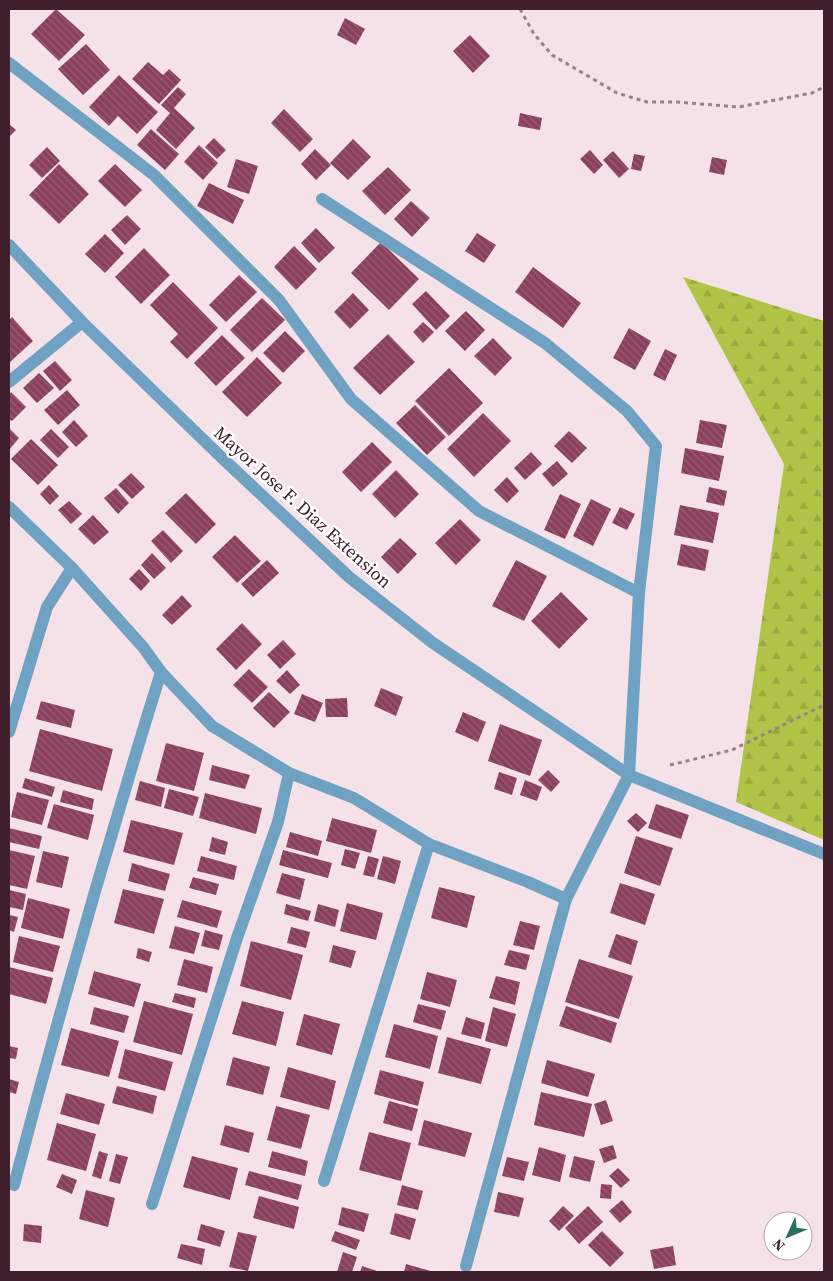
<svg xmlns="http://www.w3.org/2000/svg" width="833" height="1281" viewBox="0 0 833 1281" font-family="'Source Serif 4',serif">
<defs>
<pattern id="forest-firs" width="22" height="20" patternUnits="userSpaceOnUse" patternTransform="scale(1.25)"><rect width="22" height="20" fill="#b1c447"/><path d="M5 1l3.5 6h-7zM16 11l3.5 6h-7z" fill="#99a83e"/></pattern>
<pattern id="building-back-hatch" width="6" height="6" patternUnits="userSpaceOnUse" patternTransform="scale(1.25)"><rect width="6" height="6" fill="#8a3f5d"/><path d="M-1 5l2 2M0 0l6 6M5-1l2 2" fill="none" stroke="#995e76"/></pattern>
</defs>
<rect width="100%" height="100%" fill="#f5e2e8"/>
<polygon fill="url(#forest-firs)" points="683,277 824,321 824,840 736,802 784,464"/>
<g fill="url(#building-back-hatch)">
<polygon points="56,9 85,35 59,61 31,34"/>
<polygon points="345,18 365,29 356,45 337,35"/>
<polygon points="470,35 490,56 473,73 453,51"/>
<polygon points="86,44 110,70 83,95 58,69"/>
<polygon points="148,62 163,75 169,69 181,80 159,104 132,79"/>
<polygon points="119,75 158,112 137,134 118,116 109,126 89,107"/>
<polygon points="178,87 186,94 174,108 195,128 176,149 156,130 170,113 161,105"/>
<polygon points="284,109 313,139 300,152 271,123"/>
<polygon points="520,113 542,118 540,130 518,126"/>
<polygon points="9,124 16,130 9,137"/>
<polygon points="151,129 179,154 165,170 137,145"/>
<polygon points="214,138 226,150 217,159 205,147"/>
<polygon points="353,139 371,157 348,180 330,163"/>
<polygon points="199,145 218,163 203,180 184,162"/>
<polygon points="47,147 60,161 42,178 29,165"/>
<polygon points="315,149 331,165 316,180 301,164"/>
<polygon points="590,150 603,165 594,174 580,159"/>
<polygon points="613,151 629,169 619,178 603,160"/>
<polygon points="634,154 645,156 641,171 631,169"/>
<polygon points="712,157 727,160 724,175 709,172"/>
<polygon points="236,159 258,166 249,194 227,187"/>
<polygon points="59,164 89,194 59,224 29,195"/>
<polygon points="115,164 142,190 125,207 98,181"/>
<polygon points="388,167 411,190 385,215 362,191"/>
<polygon points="209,183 244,200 233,224 197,206"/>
<polygon points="411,201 430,218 412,237 394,219"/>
<polygon points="127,215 141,229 125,245 111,230"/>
<polygon points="316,228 335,248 319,263 301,243"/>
<polygon points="477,233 496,245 484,263 465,251"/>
<polygon points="105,234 124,253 105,273 85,254"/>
<polygon points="381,242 419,279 389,310 351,273"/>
<polygon points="294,246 317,269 296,290 274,267"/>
<polygon points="144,248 170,275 141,304 115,277"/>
<polygon points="533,267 581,303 563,328 515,292"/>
<polygon points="239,275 257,292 226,322 209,305"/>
<polygon points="173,282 218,328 187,359 170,342 178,334 150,305"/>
<polygon points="426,291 450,316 436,330 412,304"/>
<polygon points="353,293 369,310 350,329 334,312"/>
<polygon points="262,298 285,320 252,352 230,330"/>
<polygon points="466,311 485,330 465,351 445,331"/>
<polygon points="12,317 33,341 9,363 9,320"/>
<polygon points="423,322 434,332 423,343 413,332"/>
<polygon points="629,328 651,341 635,370 613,358"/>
<polygon points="285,331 305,351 283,373 263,353"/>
<polygon points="388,334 415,362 380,395 353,368"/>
<polygon points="222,335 245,358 216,386 194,363"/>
<polygon points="493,338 512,358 495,376 474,356"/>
<polygon points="665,349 677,355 665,381 653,375"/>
<polygon points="257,357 282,383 247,417 222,392"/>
<polygon points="55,361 72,380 60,391 43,371"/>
<polygon points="449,368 483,403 449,436 415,401"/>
<polygon points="39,373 54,388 37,403 23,388"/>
<polygon points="67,390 80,405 58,425 44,410"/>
<polygon points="11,392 26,407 12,421 9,419 9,395"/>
<polygon points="415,405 446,437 427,455 396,423"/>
<polygon points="483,413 511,441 474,477 447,449"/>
<polygon points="74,420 88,436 76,447 62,432"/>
<polygon points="700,420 727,425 722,448 696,443"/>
<polygon points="9,428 19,438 9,450"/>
<polygon points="51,429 69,447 58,458 40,440"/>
<polygon points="569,431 587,448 572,463 554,446"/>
<polygon points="31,439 58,465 38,485 11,459"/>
<polygon points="372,442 392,462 361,492 342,472"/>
<polygon points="685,448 724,456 719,481 681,473"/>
<polygon points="531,452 542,464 525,480 514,468"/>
<polygon points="557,461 568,474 553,487 542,474"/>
<polygon points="396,470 419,494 395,518 372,494"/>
<polygon points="131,473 145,487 132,499 118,485"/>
<polygon points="507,477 519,491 507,503 494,490"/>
<polygon points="49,485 59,496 50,505 40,494"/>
<polygon points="709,487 727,491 724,506 706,502"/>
<polygon points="116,488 129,503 118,514 104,498"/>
<polygon points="186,493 216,524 196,544 165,513"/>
<polygon points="560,494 581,504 565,539 544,530"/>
<polygon points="591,499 611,509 593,546 573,536"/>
<polygon points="69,501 82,514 71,524 58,510"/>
<polygon points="680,505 719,513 713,543 674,535"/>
<polygon points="620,507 635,514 627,530 612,523"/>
<polygon points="93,515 109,532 94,545 78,529"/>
<polygon points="460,519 481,540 456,565 435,543"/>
<polygon points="163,530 183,551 171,563 151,541"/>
<polygon points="235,535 261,561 237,583 212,557"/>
<polygon points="400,538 417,554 398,574 381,557"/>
<polygon points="681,544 709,550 705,571 677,565"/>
<polygon points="152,553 166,568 154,579 141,565"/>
<polygon points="267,560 279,573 253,597 241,584"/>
<polygon points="516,560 547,576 524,621 492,606"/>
<polygon points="139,569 150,581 141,591 129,579"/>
<polygon points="561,592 588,619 559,649 531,621"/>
<polygon points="182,595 192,606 172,625 162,615"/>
<polygon points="242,623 262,644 236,670 216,649"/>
<polygon points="283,640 296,654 280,669 267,655"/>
<polygon points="249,669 268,687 252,703 233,685"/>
<polygon points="287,670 300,685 290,694 276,681"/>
<polygon points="381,688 403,697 396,716 374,706"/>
<polygon points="269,692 290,712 274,728 253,708"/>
<polygon points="302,694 323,703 315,722 294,714"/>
<polygon points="347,698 348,717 326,717 325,699"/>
<polygon points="41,701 75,710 71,728 36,719"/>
<polygon points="463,712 486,722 478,742 455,732"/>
<polygon points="500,724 542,740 530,776 488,761"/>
<polygon points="40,729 113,749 102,791 29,771"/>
<polygon points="166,743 204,753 194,791 156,781"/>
<polygon points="212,765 250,775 245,789 209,780"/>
<polygon points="548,770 560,782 551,792 538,780"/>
<polygon points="499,772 517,778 512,795 494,789"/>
<polygon points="25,778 55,787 52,797 22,788"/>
<polygon points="525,780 542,787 537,801 520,795"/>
<polygon points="140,781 165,788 161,807 135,800"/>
<polygon points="169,789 199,797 193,816 164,808"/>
<polygon points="63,790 94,799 92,810 60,802"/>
<polygon points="17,792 49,800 42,825 11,817"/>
<polygon points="205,793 262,808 256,834 199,818"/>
<polygon points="54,804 94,815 88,840 47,828"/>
<polygon points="656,804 689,815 681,839 648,828"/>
<polygon points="636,813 647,823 638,832 627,821"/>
<polygon points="332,818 377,830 371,853 326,841"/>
<polygon points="131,820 183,833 174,865 123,852"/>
<polygon points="9,828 42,836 39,849 9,842"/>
<polygon points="290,832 322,841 318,856 286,847"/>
<polygon points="636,836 673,848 660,886 624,873"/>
<polygon points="212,837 228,842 225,855 209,851"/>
<polygon points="345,849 360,853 355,869 341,865"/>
<polygon points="9,850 35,856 27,889 9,885"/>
<polygon points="283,850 332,863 328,878 279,865"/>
<polygon points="43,851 69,857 62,888 36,882"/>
<polygon points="201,856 237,866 234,880 197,871"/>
<polygon points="368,856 379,859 374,877 363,875"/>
<polygon points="383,856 401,861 395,884 377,879"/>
<polygon points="132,863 170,874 165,891 128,881"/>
<polygon points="282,873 305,879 300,900 276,893"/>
<polygon points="193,877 219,884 216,895 189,888"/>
<polygon points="620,883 655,894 645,925 610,913"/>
<polygon points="439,887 475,896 467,928 431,918"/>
<polygon points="123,889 164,899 154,934 114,923"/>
<polygon points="9,890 26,894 23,910 9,907"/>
<polygon points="28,898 70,909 63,939 21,928"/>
<polygon points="182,900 222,911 217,928 177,917"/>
<polygon points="347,903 383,913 376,940 340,931"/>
<polygon points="286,904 311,911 308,921 284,914"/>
<polygon points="318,904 339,910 335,927 314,921"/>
<polygon points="9,915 18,917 14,932 9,930"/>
<polygon points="520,921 540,926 534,950 513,945"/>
<polygon points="175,926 200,933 194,954 169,948"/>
<polygon points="291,927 310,932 306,948 287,943"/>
<polygon points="205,930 223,935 219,950 201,946"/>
<polygon points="616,934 638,941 631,965 608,957"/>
<polygon points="19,936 60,946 53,972 13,962"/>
<polygon points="251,941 303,955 291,1000 240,986"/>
<polygon points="333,945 356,951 351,968 329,962"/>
<polygon points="138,948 152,952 149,962 136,958"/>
<polygon points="509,950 530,955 526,970 504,965"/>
<polygon points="184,959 213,967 207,993 177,985"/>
<polygon points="579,959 633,976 619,1019 565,1002"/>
<polygon points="9,967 53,978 46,1004 9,994"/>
<polygon points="94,971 141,984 134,1007 88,994"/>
<polygon points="427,972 457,980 450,1007 420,999"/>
<polygon points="496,976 520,982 515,1005 489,998"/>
<polygon points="175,993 196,998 194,1008 172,1002"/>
<polygon points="144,1001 193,1014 182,1055 133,1042"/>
<polygon points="242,1001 284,1012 276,1046 232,1034"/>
<polygon points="418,1004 446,1011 441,1030 413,1022"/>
<polygon points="566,1006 617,1023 611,1043 559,1026"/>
<polygon points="94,1007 129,1016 124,1033 90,1024"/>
<polygon points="493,1007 516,1014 507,1047 485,1041"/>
<polygon points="304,1014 340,1024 332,1055 296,1045"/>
<polygon points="466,1017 485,1023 481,1039 461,1034"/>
<polygon points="394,1024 438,1036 430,1069 385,1057"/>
<polygon points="71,1028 119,1041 109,1077 61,1065"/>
<polygon points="447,1037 491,1049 481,1084 438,1073"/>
<polygon points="9,1046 18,1048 16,1059 9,1058"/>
<polygon points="125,1049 173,1062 165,1091 118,1078"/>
<polygon points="233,1057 270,1067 263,1095 226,1085"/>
<polygon points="547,1060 595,1074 588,1097 541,1083"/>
<polygon points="288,1067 336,1081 329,1110 280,1097"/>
<polygon points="380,1070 424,1082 418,1106 374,1094"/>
<polygon points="9,1079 19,1082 16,1094 9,1092"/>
<polygon points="117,1086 157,1096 153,1114 112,1103"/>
<polygon points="541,1092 592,1104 584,1137 534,1125"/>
<polygon points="66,1093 105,1104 99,1125 60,1114"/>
<polygon points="606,1100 613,1121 601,1125 594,1104"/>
<polygon points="389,1101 418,1109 412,1131 383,1123"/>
<polygon points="276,1106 310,1115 301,1149 267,1140"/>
<polygon points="424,1120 472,1133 465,1157 418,1145"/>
<polygon points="57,1123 96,1134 86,1171 47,1160"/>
<polygon points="225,1125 254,1133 249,1153 220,1145"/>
<polygon points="369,1132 411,1143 401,1181 359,1170"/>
<polygon points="613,1145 617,1158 604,1163 599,1149"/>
<polygon points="539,1147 566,1155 560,1182 532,1175"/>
<polygon points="99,1151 108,1154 101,1179 92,1176"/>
<polygon points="272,1151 308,1161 305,1176 268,1167"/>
<polygon points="116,1154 128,1157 120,1184 109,1181"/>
<polygon points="192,1156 238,1168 230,1200 183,1187"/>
<polygon points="574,1156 595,1161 590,1182 569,1177"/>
<polygon points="507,1157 529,1162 524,1181 502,1176"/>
<polygon points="618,1168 630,1180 621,1188 609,1176"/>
<polygon points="249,1171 302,1185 298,1200 245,1185"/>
<polygon points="62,1174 77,1180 72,1194 56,1187"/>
<polygon points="601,1184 612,1185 611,1199 600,1198"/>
<polygon points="402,1185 423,1191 418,1210 397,1205"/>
<polygon points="86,1190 115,1198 108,1227 79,1219"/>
<polygon points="498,1192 524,1198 519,1217 494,1212"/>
<polygon points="259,1196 299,1207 294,1229 253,1218"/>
<polygon points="622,1200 632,1212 620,1223 609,1211"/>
<polygon points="563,1206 574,1216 559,1231 549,1221"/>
<polygon points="588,1206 603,1222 579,1244 565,1228"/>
<polygon points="342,1207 369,1214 364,1232 338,1225"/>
<polygon points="395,1213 416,1219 410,1240 390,1234"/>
<polygon points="24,1224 42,1226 41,1243 23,1241"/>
<polygon points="201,1224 225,1231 220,1247 197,1240"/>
<polygon points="335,1231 360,1240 356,1250 331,1241"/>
<polygon points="602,1231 624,1253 610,1267 588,1245"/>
<polygon points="238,1232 257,1236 248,1271 229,1267"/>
<polygon points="181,1244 205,1249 202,1265 177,1258"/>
<polygon points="673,1246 676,1265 654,1269 650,1250"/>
<polygon points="343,1252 357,1257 352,1272 337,1272"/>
<polygon points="406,1264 434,1272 404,1272"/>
<polygon points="362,1266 380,1272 360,1272"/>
</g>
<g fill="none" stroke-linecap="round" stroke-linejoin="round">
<g stroke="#9a8089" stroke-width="3" stroke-dasharray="4 4" stroke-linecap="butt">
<polyline points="520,9 534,34 552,55 617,93 647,102 677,102 738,107 812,93 824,87"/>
<polyline points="670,765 732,750 824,705"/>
</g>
<g stroke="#6fa2c2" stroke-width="12">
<polyline points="9,63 154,175 279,300 351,399 479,511 639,593"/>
<polyline points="322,199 545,343 627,411 656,446 639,593 629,775 566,899 466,1266"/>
<polyline points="9,382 82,322"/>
<polyline points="9,507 72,568 143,647 161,672 212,726 289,773 354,798 429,844 528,882 566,899"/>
<polyline points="9,732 47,607 72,568"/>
<polyline points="324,1181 429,844"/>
<path d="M14,1185C59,1013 108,842 161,672"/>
<polyline points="152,1204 237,938 278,822 289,773"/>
</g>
<polyline stroke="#6fa2c2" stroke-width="12" points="9,245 82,322 220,456 349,577 433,643 629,775 824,854"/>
</g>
<g text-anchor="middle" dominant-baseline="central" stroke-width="5" stroke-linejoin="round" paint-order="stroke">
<g font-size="18" fill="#41202d" stroke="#fff">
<text transform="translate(303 507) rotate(42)">Mayor Jose F. Diaz Extension</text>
</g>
</g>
<rect width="833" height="1281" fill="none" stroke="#41202d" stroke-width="20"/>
<g transform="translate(788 1236) rotate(226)"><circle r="24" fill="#ffffff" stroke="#b3a6ab"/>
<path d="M0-4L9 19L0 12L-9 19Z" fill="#2b6f61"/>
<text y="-8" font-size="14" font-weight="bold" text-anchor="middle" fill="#41202d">N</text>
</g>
</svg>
